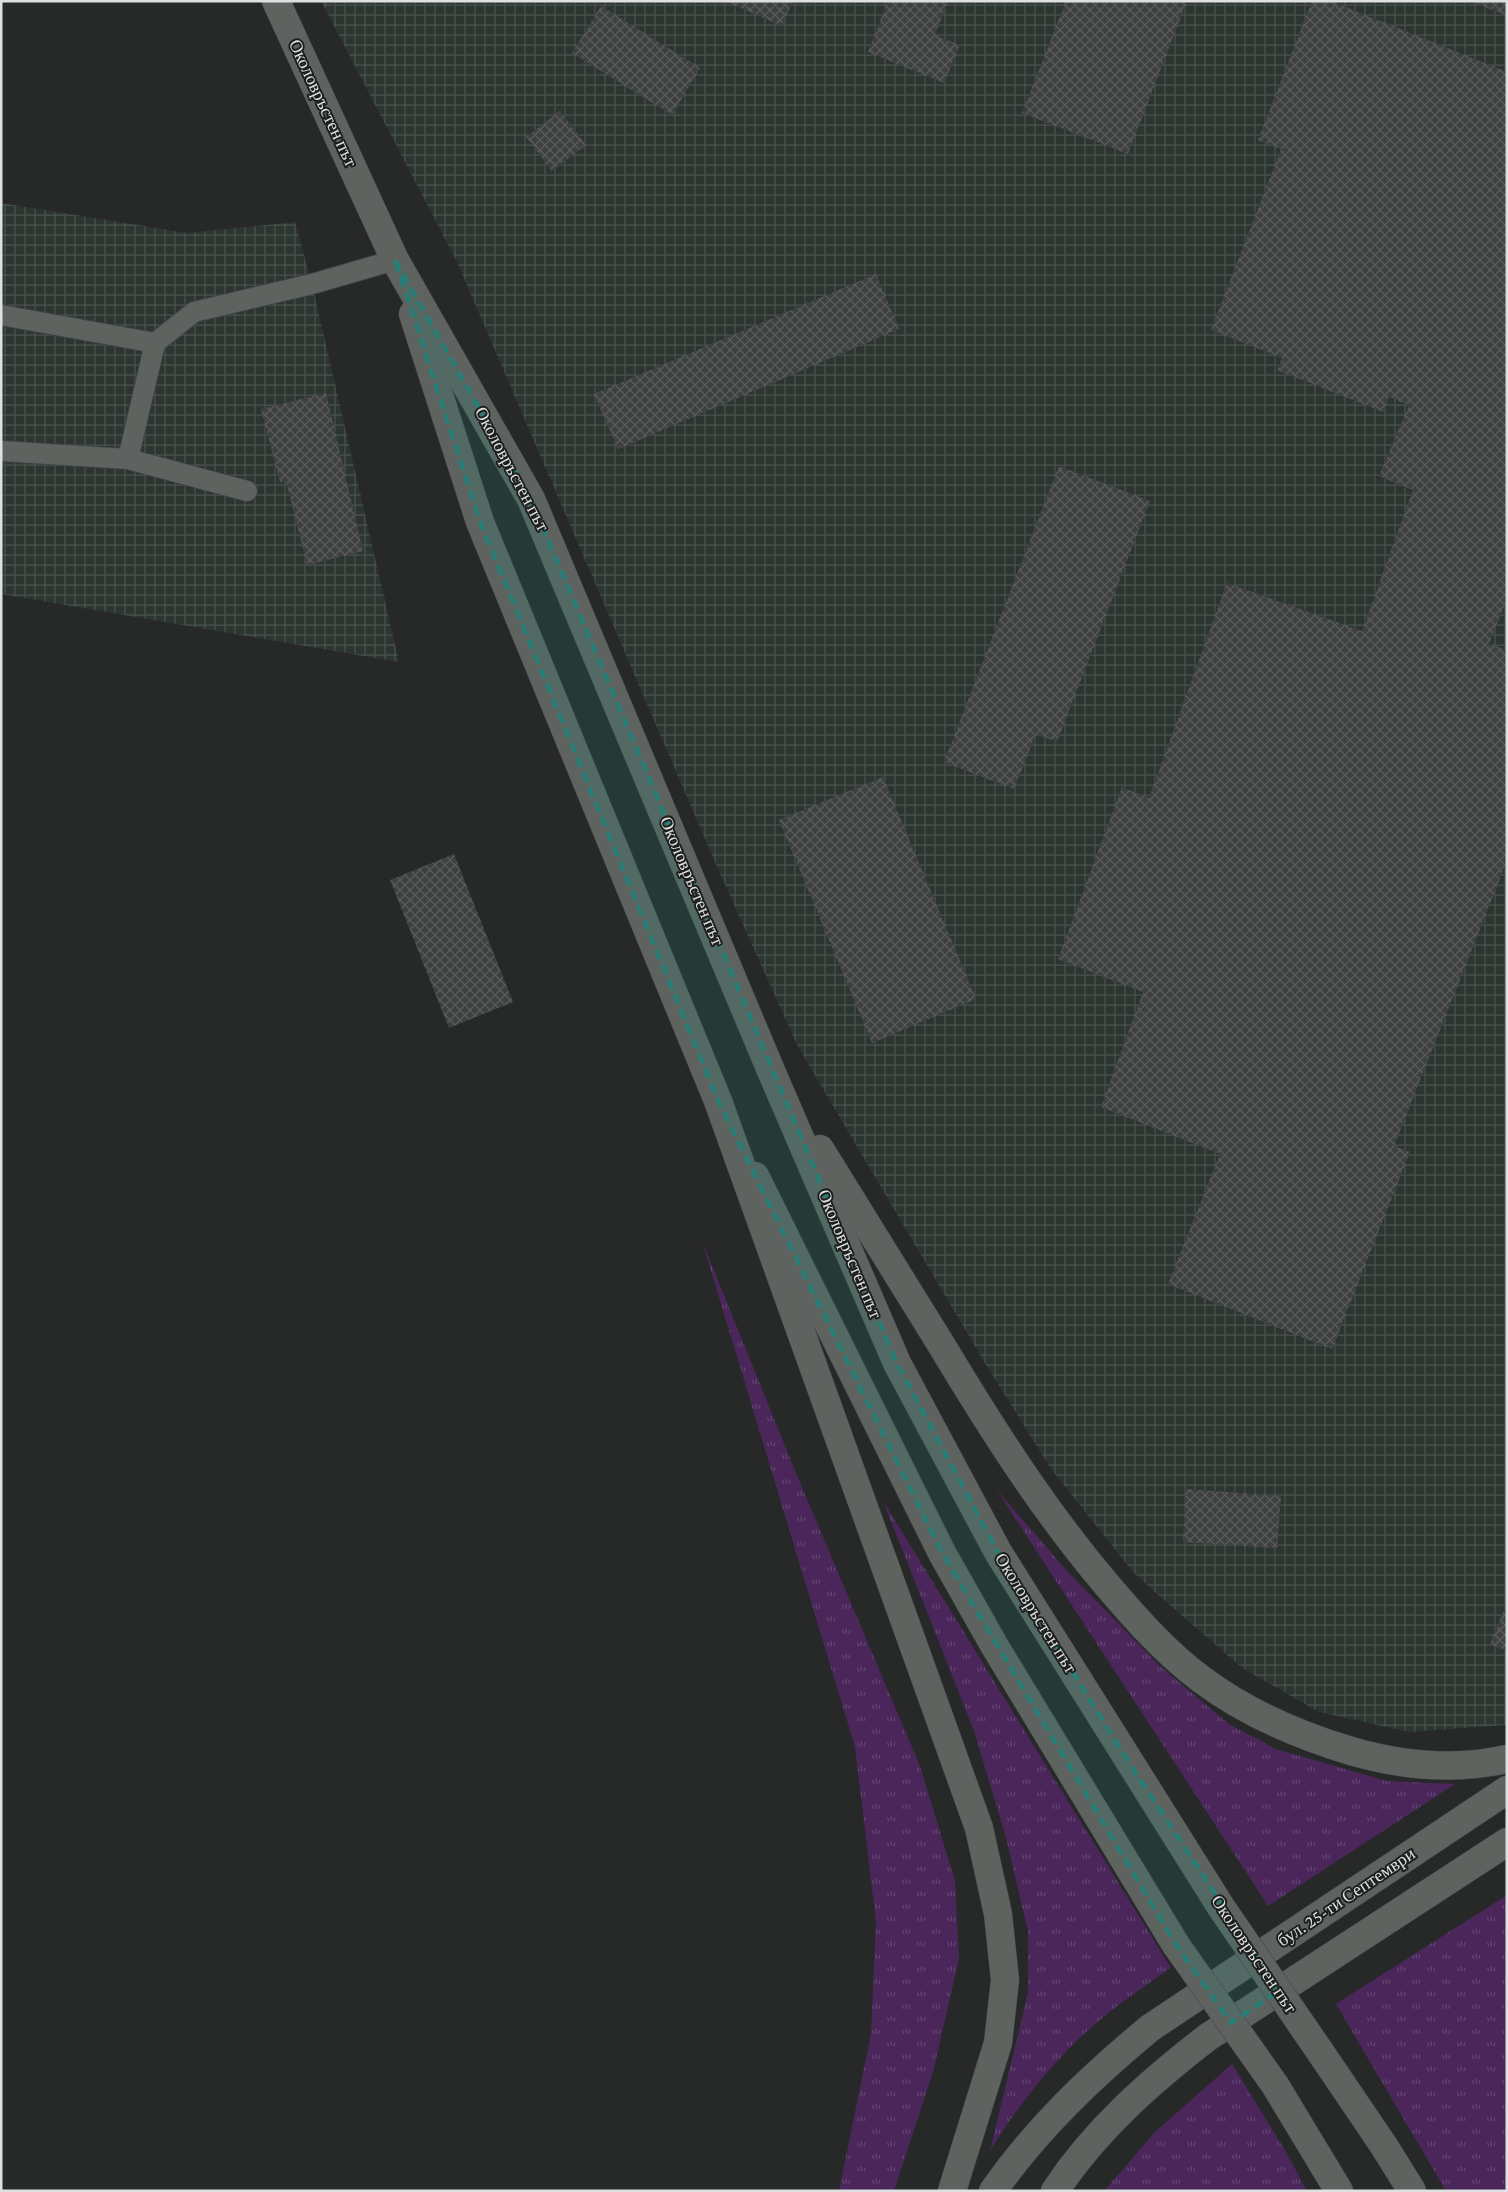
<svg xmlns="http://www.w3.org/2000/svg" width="1508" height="2192" viewBox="0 0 1508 2192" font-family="'Crimson Pro',serif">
<defs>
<pattern id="industrial-grid" width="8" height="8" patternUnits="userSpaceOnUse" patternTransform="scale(1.25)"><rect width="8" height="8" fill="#2c352f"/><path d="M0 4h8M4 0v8" fill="none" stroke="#4a524d"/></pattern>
<pattern id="grass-tufts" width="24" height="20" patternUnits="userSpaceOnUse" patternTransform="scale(1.25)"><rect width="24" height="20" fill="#4a265b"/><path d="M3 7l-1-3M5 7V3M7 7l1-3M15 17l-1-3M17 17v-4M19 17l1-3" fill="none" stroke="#644572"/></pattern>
<pattern id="building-cross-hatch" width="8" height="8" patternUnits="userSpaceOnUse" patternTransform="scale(1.25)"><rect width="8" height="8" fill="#3e413f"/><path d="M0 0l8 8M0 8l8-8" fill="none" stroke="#595c5a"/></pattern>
</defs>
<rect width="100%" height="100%" fill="#262927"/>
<g fill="url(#industrial-grid)">
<polygon points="321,1 1507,1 1507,1725 1409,1732 1319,1712 1242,1668 1156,1593 1133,1572 1051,1469 983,1360 797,1045 717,867 457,262"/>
<polygon points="1,203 188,233 295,222 312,284 399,662 1,594"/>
</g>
<g fill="url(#grass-tufts)">
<polygon points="702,1241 796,1473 920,1766 955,1881 959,1959 933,2072 894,2191 839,2191 871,2034 876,1922 855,1747"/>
<polygon points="996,1489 1067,1571 1161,1667 1229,1724 1276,1749 1387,1781 1455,1784 1268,1906"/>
<path d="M883,1501L1171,1968C1149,1983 1127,1998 1106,2015C1060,2052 1021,2101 990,2151L1028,1992V1931L1005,1834L974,1731Z"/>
<polygon points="1507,1895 1507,2191 1446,2191 1336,2004"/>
<polygon points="1232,2064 1285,2150 1307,2191 1104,2191 1155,2132"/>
</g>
<g fill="url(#building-cross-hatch)">
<polygon points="725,1 793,1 782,26"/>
<polygon points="888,1 948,1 935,35 960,45 944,83 868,52"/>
<polygon points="1066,1 1187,1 1128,154 1022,113"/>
<polygon points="1312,1 1331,1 1507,72 1507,599 1489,644 1507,650 1507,861 1394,1146 1410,1152 1332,1349 1168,1284 1220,1154 1101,1107 1143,992 1058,959 1122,787 1149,798 1227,583 1362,631 1413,490 1379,476 1409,405 1389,397 1383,412 1277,370 1282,358 1211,330 1281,149 1258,140"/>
<polygon points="1470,1 1507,1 1507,16"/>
<polygon points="601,6 700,68 672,115 572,53"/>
<polygon points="560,111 586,145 552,171 526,137"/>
<polygon points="876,274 899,329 618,449 594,394"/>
<polygon points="326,393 363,551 307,565 286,481 280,482 261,409"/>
<polygon points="1059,466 1150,501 1057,742 1036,734 1014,789 944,762"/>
<polygon points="883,777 976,999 872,1043 779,820"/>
<polygon points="454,854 513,1002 449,1028 390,880"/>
<polygon points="1186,1489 1281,1496 1277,1548 1183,1542"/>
<polygon points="1507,1603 1507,1651 1490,1644"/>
</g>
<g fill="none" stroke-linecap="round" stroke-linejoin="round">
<defs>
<g id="service">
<polyline points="1,315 155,343 194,312 312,284 395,260"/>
<polyline points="1,451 128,459 247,491"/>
<polyline points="128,459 155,343"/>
</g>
<g id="tertiary">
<polyline points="755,1176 942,1553 994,1645 1176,1945"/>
<polyline points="1275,2085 1339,2191"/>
</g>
<g id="secondary">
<polyline points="276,1 395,260 531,499 769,1066 897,1363 998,1552 1221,1907"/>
<polyline points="413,314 480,522 718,1101 979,1828 998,1914 1005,1980 998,2043 952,2191"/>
<path d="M820,1149C861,1215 901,1280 942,1346C992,1429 1044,1511 1107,1585C1135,1618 1166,1653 1201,1679C1246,1713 1298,1735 1351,1751C1403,1766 1454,1771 1507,1759"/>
<polyline points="1321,2053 1384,2146 1412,2191"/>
<path d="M993,2191C1037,2128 1092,2076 1150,2028L1507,1790"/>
<path d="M1055,2191C1095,2130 1151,2081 1208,2037L1507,1842"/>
</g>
</defs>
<use href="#service" stroke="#414342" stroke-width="22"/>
<use href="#tertiary" stroke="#414342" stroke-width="29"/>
<use href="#secondary" stroke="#414342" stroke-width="29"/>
<use href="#service" stroke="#5f6360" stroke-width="20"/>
<use href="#tertiary" stroke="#5f6360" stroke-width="28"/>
<use href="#secondary" stroke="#5f6360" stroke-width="28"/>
<defs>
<polyline id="tertiary-bridge" points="1176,1945 1275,2085"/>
<polyline id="secondary-bridge" points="1221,1907 1321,2053"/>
</defs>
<use href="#tertiary-bridge" stroke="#414342" stroke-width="29" stroke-linecap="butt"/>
<use href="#secondary-bridge" stroke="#414342" stroke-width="29" stroke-linecap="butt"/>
<use href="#tertiary-bridge" stroke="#5f6360" stroke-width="28"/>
<use href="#secondary-bridge" stroke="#5f6360" stroke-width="28"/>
</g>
<path fill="#248179" fill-opacity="0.2" stroke="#248179" stroke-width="4" stroke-dasharray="10 6" stroke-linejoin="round" d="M395,260L531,499L897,1363L998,1552L1130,1764L1279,1991L1231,2023L1176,1945L942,1553L718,1101L480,522Z"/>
<g text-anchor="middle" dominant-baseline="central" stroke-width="4" stroke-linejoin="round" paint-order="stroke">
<g font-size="18" fill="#dfe1e0" stroke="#1c1f1d">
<text transform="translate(323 103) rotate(65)">Околовръстен път</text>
<text transform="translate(512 469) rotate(62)">Околовръстен път</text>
<text transform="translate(692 881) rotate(67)">Околовръстен път</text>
<text transform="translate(850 1254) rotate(67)">Околовръстен път</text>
<text transform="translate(1036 1613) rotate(58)">Околовръстен път</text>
<text transform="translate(1346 1897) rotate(-34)">бул. 25-ти Септември</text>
<text transform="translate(1254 1954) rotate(56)">Околовръстен път</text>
</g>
</g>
<rect width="1508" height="2192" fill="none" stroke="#dfe1e0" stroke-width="5"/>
</svg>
